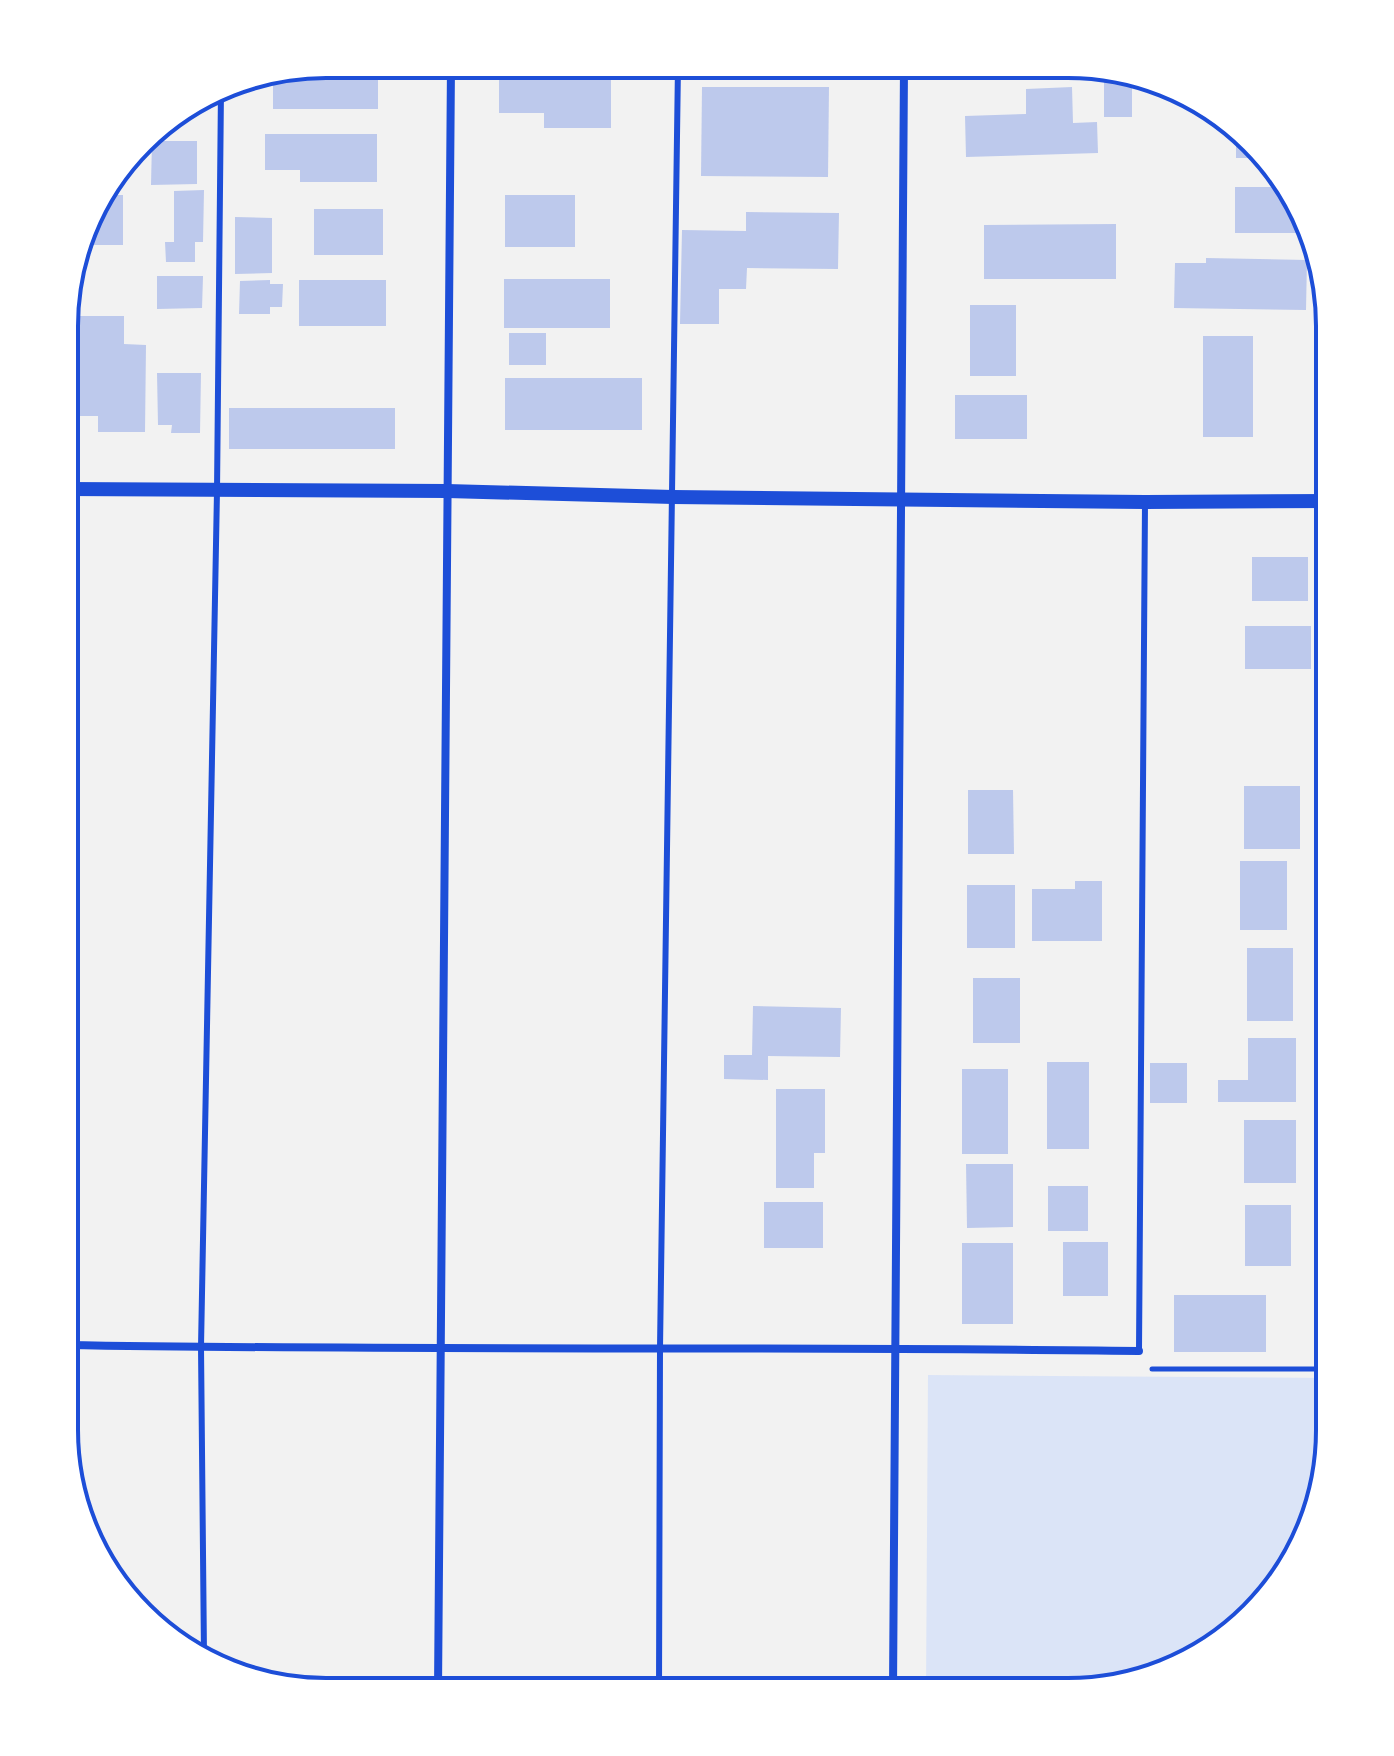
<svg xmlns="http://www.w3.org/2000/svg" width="1394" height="1756" viewBox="0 0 1394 1756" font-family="'IBM Plex Serif',serif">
<rect width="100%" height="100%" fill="#f2f2f2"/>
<polygon fill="#dbe4f7" points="928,1375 1329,1378 1329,1448 1286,1575 1199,1657 1085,1691 926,1691"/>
<g fill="#bdc9ec">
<polygon points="304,68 378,68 378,109 273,109 273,73"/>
<polygon points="499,71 611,71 611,128 544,128 544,113 499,113"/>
<rect x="1104" y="79" width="28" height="38"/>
<polygon points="702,87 829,87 828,177 701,176"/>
<polygon points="1072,87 1073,123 1097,122 1098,153 966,157 965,116 1026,114 1026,89"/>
<polygon points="1236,132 1260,158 1236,158"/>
<polygon points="265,134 377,134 377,182 300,182 300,170 265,170"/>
<polygon points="152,141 197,141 197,184 151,185"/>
<polygon points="1274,173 1295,195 1301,218 1301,233 1235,233 1235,187 1274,187"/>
<polygon points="204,190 203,242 195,242 195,262 166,262 165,242 174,242 174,191"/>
<polygon points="99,195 123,195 123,245 82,245"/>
<rect x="505" y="195" width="70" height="52"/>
<rect x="314" y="209" width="69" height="46"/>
<polygon points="746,212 839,213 838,269 747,268 746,289 719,289 719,324 680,324 682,230 746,231"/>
<polygon points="235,217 272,218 272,273 235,274"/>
<polygon points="1116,224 1116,279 984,279 984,225"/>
<polygon points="1206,258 1307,260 1306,310 1174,308 1175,263 1206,263"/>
<polygon points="157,276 203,276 202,308 157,309"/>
<rect x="504" y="279" width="106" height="49"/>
<polygon points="270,280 270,284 283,284 282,307 270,307 270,314 239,314 240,281"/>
<rect x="299" y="280" width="87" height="46"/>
<rect x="970" y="305" width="46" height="71"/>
<polygon points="66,316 124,316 124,344 146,345 145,432 98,432 98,416 66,416"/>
<rect x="509" y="333" width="37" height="32"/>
<rect x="1203" y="336" width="50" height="101"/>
<polygon points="157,373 201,373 200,433 171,433 172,425 158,425"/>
<rect x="505" y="378" width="137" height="52"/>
<rect x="955" y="395" width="72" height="44"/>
<rect x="229" y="408" width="166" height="41"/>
<rect x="1252" y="557" width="56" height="44"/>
<rect x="1245" y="626" width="66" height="43"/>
<rect x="1244" y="786" width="56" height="63"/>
<polygon points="968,790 1013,790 1014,854 968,854"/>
<rect x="1240" y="861" width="47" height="69"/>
<polygon points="1075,881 1102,881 1102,941 1032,941 1032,889 1075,889"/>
<rect x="967" y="885" width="48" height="63"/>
<rect x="1247" y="948" width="46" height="73"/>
<rect x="973" y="978" width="47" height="65"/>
<polygon points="753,1006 841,1008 840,1057 768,1056 768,1080 724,1079 724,1055 752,1055"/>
<polygon points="1248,1038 1296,1038 1296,1102 1218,1102 1218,1080 1248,1080"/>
<rect x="1047" y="1062" width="42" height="87"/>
<rect x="1150" y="1063" width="37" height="40"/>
<rect x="962" y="1069" width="46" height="85"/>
<polygon points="776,1089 825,1089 825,1153 814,1153 814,1188 776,1188"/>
<rect x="1244" y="1120" width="52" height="63"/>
<polygon points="966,1164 1013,1164 1013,1227 967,1228"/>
<rect x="1048" y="1186" width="40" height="45"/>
<rect x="764" y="1202" width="59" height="46"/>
<rect x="1245" y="1205" width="46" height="61"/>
<rect x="1063" y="1242" width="45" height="54"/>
<rect x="962" y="1243" width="51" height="81"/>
<rect x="1174" y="1295" width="92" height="57"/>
</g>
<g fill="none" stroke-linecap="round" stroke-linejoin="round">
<polyline stroke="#1d4ed8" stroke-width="5" points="1152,1369 1329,1369"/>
<g stroke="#1d4ed8" stroke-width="6">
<polyline points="1139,1351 1145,502"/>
<polyline points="204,1656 201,1347 217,491 221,89"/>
<polyline points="659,1691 660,1348 678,65"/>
</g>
<g stroke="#1d4ed8" stroke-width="8">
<path d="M64,1345C422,1351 781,1346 1139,1351"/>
<polyline points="438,1691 451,64"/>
<polyline points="893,1691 904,66"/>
</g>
<polyline stroke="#1d4ed8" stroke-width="14" points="66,489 447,491 673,497 1145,502 1330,501"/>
</g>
<path d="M0 0H1394V1756H0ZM326 78H1068A248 248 0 0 1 1316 326V1430A248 248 0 0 1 1068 1678H326A248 248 0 0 1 78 1430V326A248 248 0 0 1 326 78Z" fill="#fff" fill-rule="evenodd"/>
<path fill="none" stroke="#1d4ed8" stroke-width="4" d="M326 78H1068A248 248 0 0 1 1316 326V1430A248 248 0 0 1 1068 1678H326A248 248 0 0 1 78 1430V326A248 248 0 0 1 326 78Z"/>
</svg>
